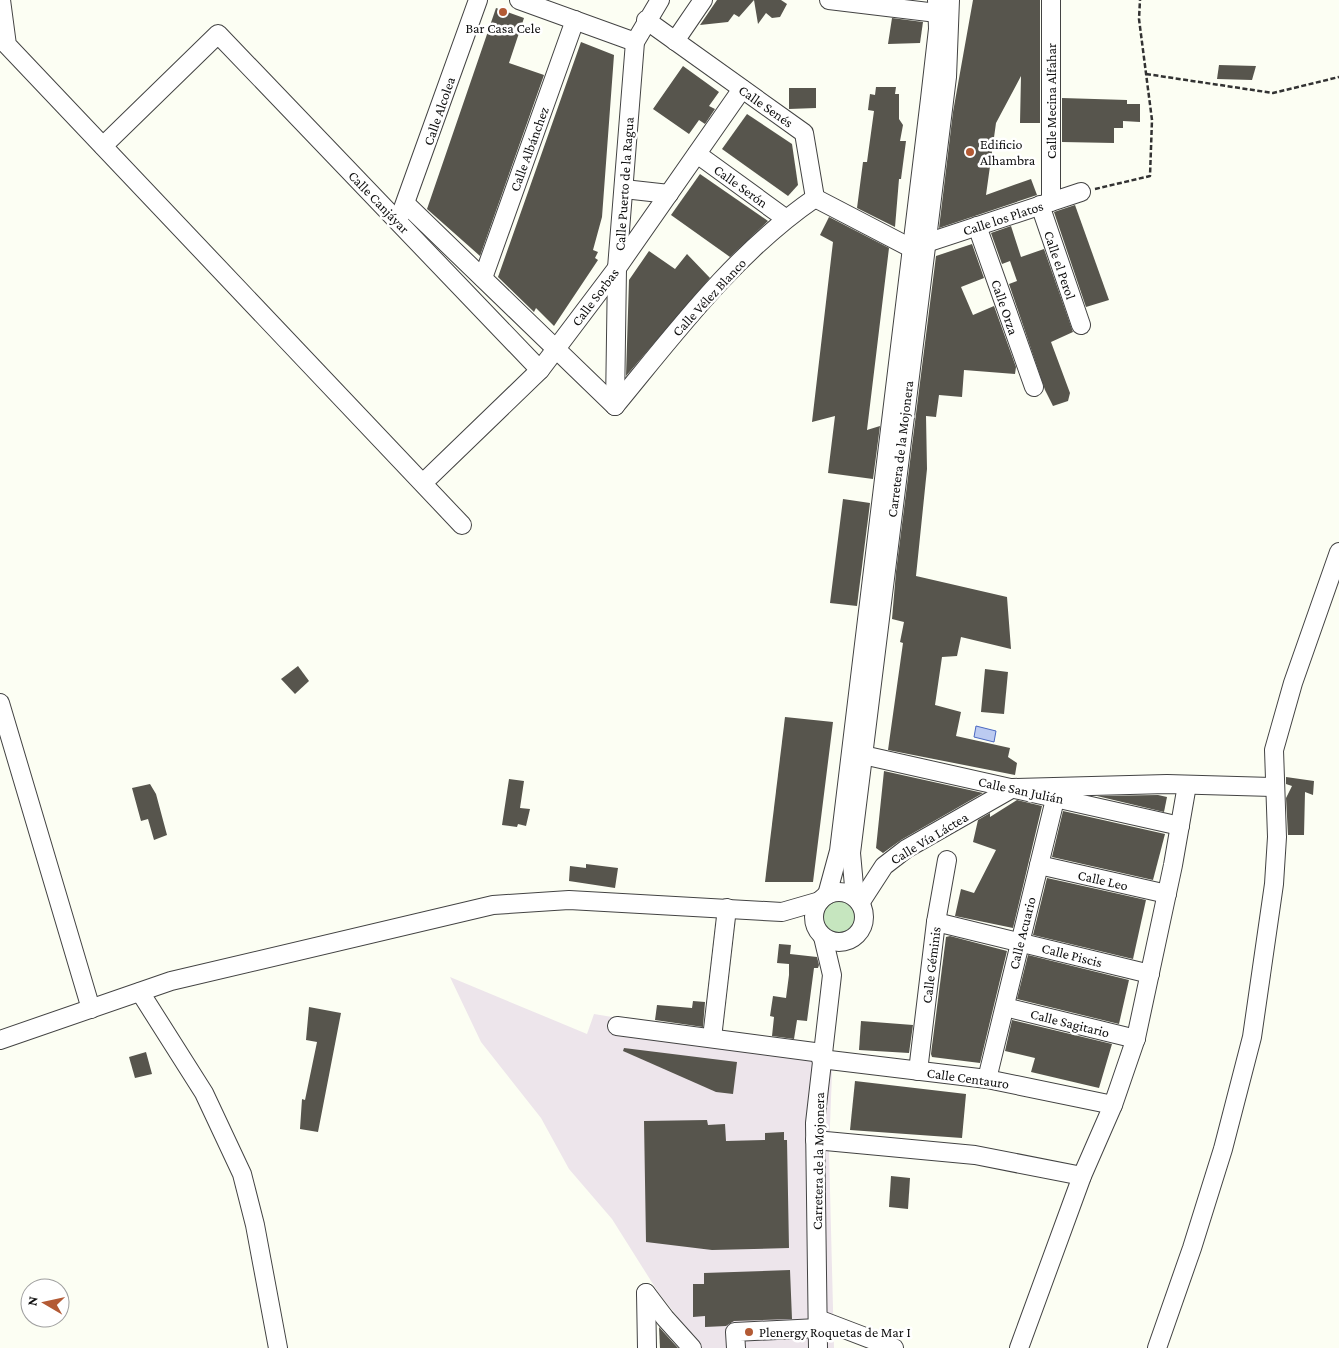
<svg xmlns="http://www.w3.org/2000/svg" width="1339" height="1348" viewBox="0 0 1339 1348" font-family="'Crimson Pro',serif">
<rect width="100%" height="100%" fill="#fcfef3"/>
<polygon fill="#ede5eb" points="450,977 587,1034 594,1014 703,1032 833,1048 829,1150 834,1348 702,1348 658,1292 612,1219 569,1169 541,1118 481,1042"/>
<circle fill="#c6e6bf" cx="839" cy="918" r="18"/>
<polygon fill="#bccbf1" stroke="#4a68c1" points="976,726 996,731 994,742 974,737"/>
<g fill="#57554d">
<polygon points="717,0 754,0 739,17 734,14 728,22 700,25"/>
<polygon points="754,0 781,0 787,4 780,17 772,18 766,13 758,24"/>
<polygon points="973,0 1040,0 1040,123 1020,123 1021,76 996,123 986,195 1031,179 1037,195 939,228 953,112"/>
<polygon points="496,8 524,18 509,63 544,75 480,256 427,209"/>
<polygon points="892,18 923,22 920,43 888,44"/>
<polygon points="581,42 614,55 602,217 593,250 598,252 595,258 598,260 554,326 536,308 534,312 498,277"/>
<polygon points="1219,65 1256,66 1252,80 1217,79"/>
<polygon points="683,66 719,92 709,106 715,109 705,124 699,120 689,134 653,109"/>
<polygon points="876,87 896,87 895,94 899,94 899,119 903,125 900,141 906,141 901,179 899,179 895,227 857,208 863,162 867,162 874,111 868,110 870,94 875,95"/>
<polygon points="789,88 816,88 816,108 789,109"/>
<polygon points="1062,98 1127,100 1127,104 1140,104 1140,122 1123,121 1123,128 1114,128 1114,143 1062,142"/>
<polygon points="747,114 792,144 798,185 788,196 722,149"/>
<polygon points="700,174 768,221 730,257 671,215"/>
<polygon points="1075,205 1109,300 1086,307 1054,212"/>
<polygon points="829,217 889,248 867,430 880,426 873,479 828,473 835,416 812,422 833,242 820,235"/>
<polygon points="1011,226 1021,257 1044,249 1073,332 1051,342 1070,393 1068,401 1053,406 1045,390 1009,284 1017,281 1010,261 1002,264 991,233"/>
<polygon points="972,244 984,278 961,287 973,315 994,306 1016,367 1015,374 964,370 962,397 939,395 936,417 926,416 927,469 916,576 1007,597 1011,649 961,637 957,656 942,657 935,705 961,712 956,736 1010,748 1008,757 1017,763 1015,775 888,750 903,643 900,642 904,622 892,619 896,572 936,256"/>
<polygon points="649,251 675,269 687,254 710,278 626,376 629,280"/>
<polygon points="843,499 870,503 857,606 830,603"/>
<polygon points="298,666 309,681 295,694 281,679"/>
<polygon points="985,669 1008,672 1004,714 981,712"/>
<polygon points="785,717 833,722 813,882 765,882"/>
<polygon points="884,771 983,793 901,840 883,853 876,848"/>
<polygon points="1286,777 1314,781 1313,795 1305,792 1304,835 1288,835 1286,798 1292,786 1286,784"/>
<polygon points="509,779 524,781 520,808 530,809 526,826 518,824 517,827 502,825"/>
<polygon points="150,784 156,794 167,835 154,840 148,819 141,821 132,788"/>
<polygon points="1158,795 1167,797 1164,812 1097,796"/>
<polygon points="1017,800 1042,806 1013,928 955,916 961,889 974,893 996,850 973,842 978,820 990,813 990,817"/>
<polygon points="1063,811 1165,834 1153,880 1052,857"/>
<polygon points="586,864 618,868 615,888 569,881 570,866 586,868"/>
<polygon points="1047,878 1146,900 1133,959 1033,935"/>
<polygon points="950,936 1007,951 980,1063 932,1057 931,1054 946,937"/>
<polygon points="779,944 791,945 790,954 817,957 819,965 818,968 814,968 807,1021 797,1020 794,1039 772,1036 774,1017 770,1016 773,996 786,998 789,975 789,964 777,963"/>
<polygon points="1028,955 1129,980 1119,1024 1017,999"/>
<polygon points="693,1001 705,1002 703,1027 655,1020 657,1005 692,1008"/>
<polygon points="309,1007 341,1013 318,1132 300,1129 302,1099 305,1100 317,1042 306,1040"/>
<polygon points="1012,1020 1112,1044 1099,1088 1031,1072 1035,1058 1005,1051"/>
<polygon points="861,1021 913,1025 909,1053 859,1050"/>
<polygon points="624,1048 737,1062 733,1094 716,1092 623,1051"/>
<polygon points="146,1052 152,1074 135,1078 129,1057"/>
<polygon points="855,1081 966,1094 962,1138 850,1130"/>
<polygon points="707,1120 708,1125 725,1124 726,1141 765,1140 765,1133 784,1132 784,1140 787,1140 789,1248 712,1250 646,1242 644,1121"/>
<polygon points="891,1176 910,1178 908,1209 889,1207"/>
<polygon points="790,1270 792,1319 734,1321 726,1326 705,1327 705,1316 693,1317 693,1284 704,1284 704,1273"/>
<polygon points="659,1327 678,1348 660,1348"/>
</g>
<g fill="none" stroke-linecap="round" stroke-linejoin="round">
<defs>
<g id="minor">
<polyline points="1,0 7,45 462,525"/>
<polyline points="519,0 635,42"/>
<polyline points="829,0 937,13"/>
<polyline points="1051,0 1051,202"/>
<polyline points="646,20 804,133 815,198"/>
<polyline points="675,41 703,0"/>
<polyline points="103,146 218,34 540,370"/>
<polyline points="697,154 785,218"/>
<polyline points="624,189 669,194"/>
<polyline points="815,198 911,248 1081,192"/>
<polyline points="406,204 615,406"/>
<polyline points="1040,205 1081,325"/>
<polyline points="401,214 478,0"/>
<polyline points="977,226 1034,387"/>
<polyline points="483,278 575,20"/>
<polyline points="615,406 617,268 635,42 660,0"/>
<path d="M615,406C676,332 735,253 815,198"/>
<polyline points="423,483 540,370 617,268 742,89"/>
<polyline points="0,703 91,1009"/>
<polyline points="863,755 1180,826"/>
<polyline points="1039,865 1167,894"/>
<circle cx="839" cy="917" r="25"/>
<polyline points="827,895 839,851 930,99 938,29 937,0"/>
<polyline points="855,897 851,853 947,77 950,0"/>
<polyline points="860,903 884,866 906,849 1013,788 1167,784 1274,787"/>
<polyline points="936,922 1150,974"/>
<polyline points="140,992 204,1093 242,1174 255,1225 278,1348"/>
<polyline points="1005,1007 1136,1039"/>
<polyline points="617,1026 822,1053"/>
<polyline points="712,1038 727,908"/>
<polyline points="0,1040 171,981 493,905 569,900 782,912 820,901"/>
<polyline points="821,1059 987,1079 1113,1105"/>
<polyline points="918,1071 936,922 947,860"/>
<polyline points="987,1079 1058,787"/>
<polyline points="815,1140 975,1155 1082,1176"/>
<polyline points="646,1293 665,1318 692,1348"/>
<polyline points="646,1293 647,1348"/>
<polyline points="818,1319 894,1348"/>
<polyline points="736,1348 735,1332 818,1328"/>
<polyline points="818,1348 815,1123 832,975 823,937"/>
<polyline points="1019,1348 1082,1176 1113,1105 1136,1038 1173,865 1187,785"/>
<polyline points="1157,1348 1192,1248 1223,1149 1252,1037 1274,884 1277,837 1274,750 1293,683 1339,552"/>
</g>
</defs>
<use href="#minor" stroke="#434343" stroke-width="20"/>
<g stroke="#323232" stroke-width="2.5" stroke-dasharray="5 2.5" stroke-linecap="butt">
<polyline points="1146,74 1273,93 1339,77"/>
<polyline points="1095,189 1150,176 1152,120 1139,19 1140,0"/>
</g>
<use href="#minor" stroke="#fff" stroke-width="18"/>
</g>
<g fill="#b35a34" stroke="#fff" stroke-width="2">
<circle cx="503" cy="12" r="5"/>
<circle cx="970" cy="152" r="5"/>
<circle cx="749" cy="1332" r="5"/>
</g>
<g text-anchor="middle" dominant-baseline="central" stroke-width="5" stroke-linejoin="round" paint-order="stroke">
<g font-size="14" fill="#101010" stroke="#fff" text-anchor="start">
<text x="503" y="28" text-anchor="middle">Bar Casa Cele</text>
<text x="980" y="144">Edificio<tspan x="980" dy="16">Alhambra</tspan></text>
<text x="759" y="1332">Plenergy Roquetas de Mar I</text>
</g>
<g font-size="14" fill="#101010" stroke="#fff">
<text transform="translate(1051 101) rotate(-90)">Calle Mecina Alfahar</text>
<text transform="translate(766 106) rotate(35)">Calle Senés</text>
<text transform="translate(439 111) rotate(-71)">Calle Alcolea</text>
<text transform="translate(529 149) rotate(-70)">Calle Albánchez</text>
<text transform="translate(624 184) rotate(-86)">Calle Puerto de la Ragua</text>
<text transform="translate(741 186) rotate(36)">Calle Serón</text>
<text transform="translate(379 202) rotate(46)">Calle Canjáyar</text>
<text transform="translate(1003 218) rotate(-18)">Calle los Platos</text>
<text transform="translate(1060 265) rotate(71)">Calle el Perol</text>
<text transform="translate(595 297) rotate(-53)">Calle Sorbas</text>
<text transform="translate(709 297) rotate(-47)">Calle Vélez Blanco</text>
<text transform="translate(1005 307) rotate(71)">Calle Orza</text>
<text transform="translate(900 449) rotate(-83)">Carretera de la Mojonera</text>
<text transform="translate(1021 790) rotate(12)">Calle San Julián</text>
<text transform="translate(929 838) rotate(-31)">Calle Vía Láctea</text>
<text transform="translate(1103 880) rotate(13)">Calle Leo</text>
<text transform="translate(1022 933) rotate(-76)">Calle Acuario</text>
<text transform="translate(1072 955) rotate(14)">Calle Piscis</text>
<text transform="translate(931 965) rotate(-83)">Calle Géminis</text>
<text transform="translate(1070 1023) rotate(14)">Calle Sagitario</text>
<text transform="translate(968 1078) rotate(8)">Calle Centauro</text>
<text transform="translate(818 1161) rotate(-89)">Carretera de la Mojonera</text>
</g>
</g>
<g transform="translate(45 1303) rotate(279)"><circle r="24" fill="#ffffff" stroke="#9f9f9f"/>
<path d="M0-4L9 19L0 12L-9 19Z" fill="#b35a34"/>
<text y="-8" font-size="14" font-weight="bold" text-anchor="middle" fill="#101010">N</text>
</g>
</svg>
